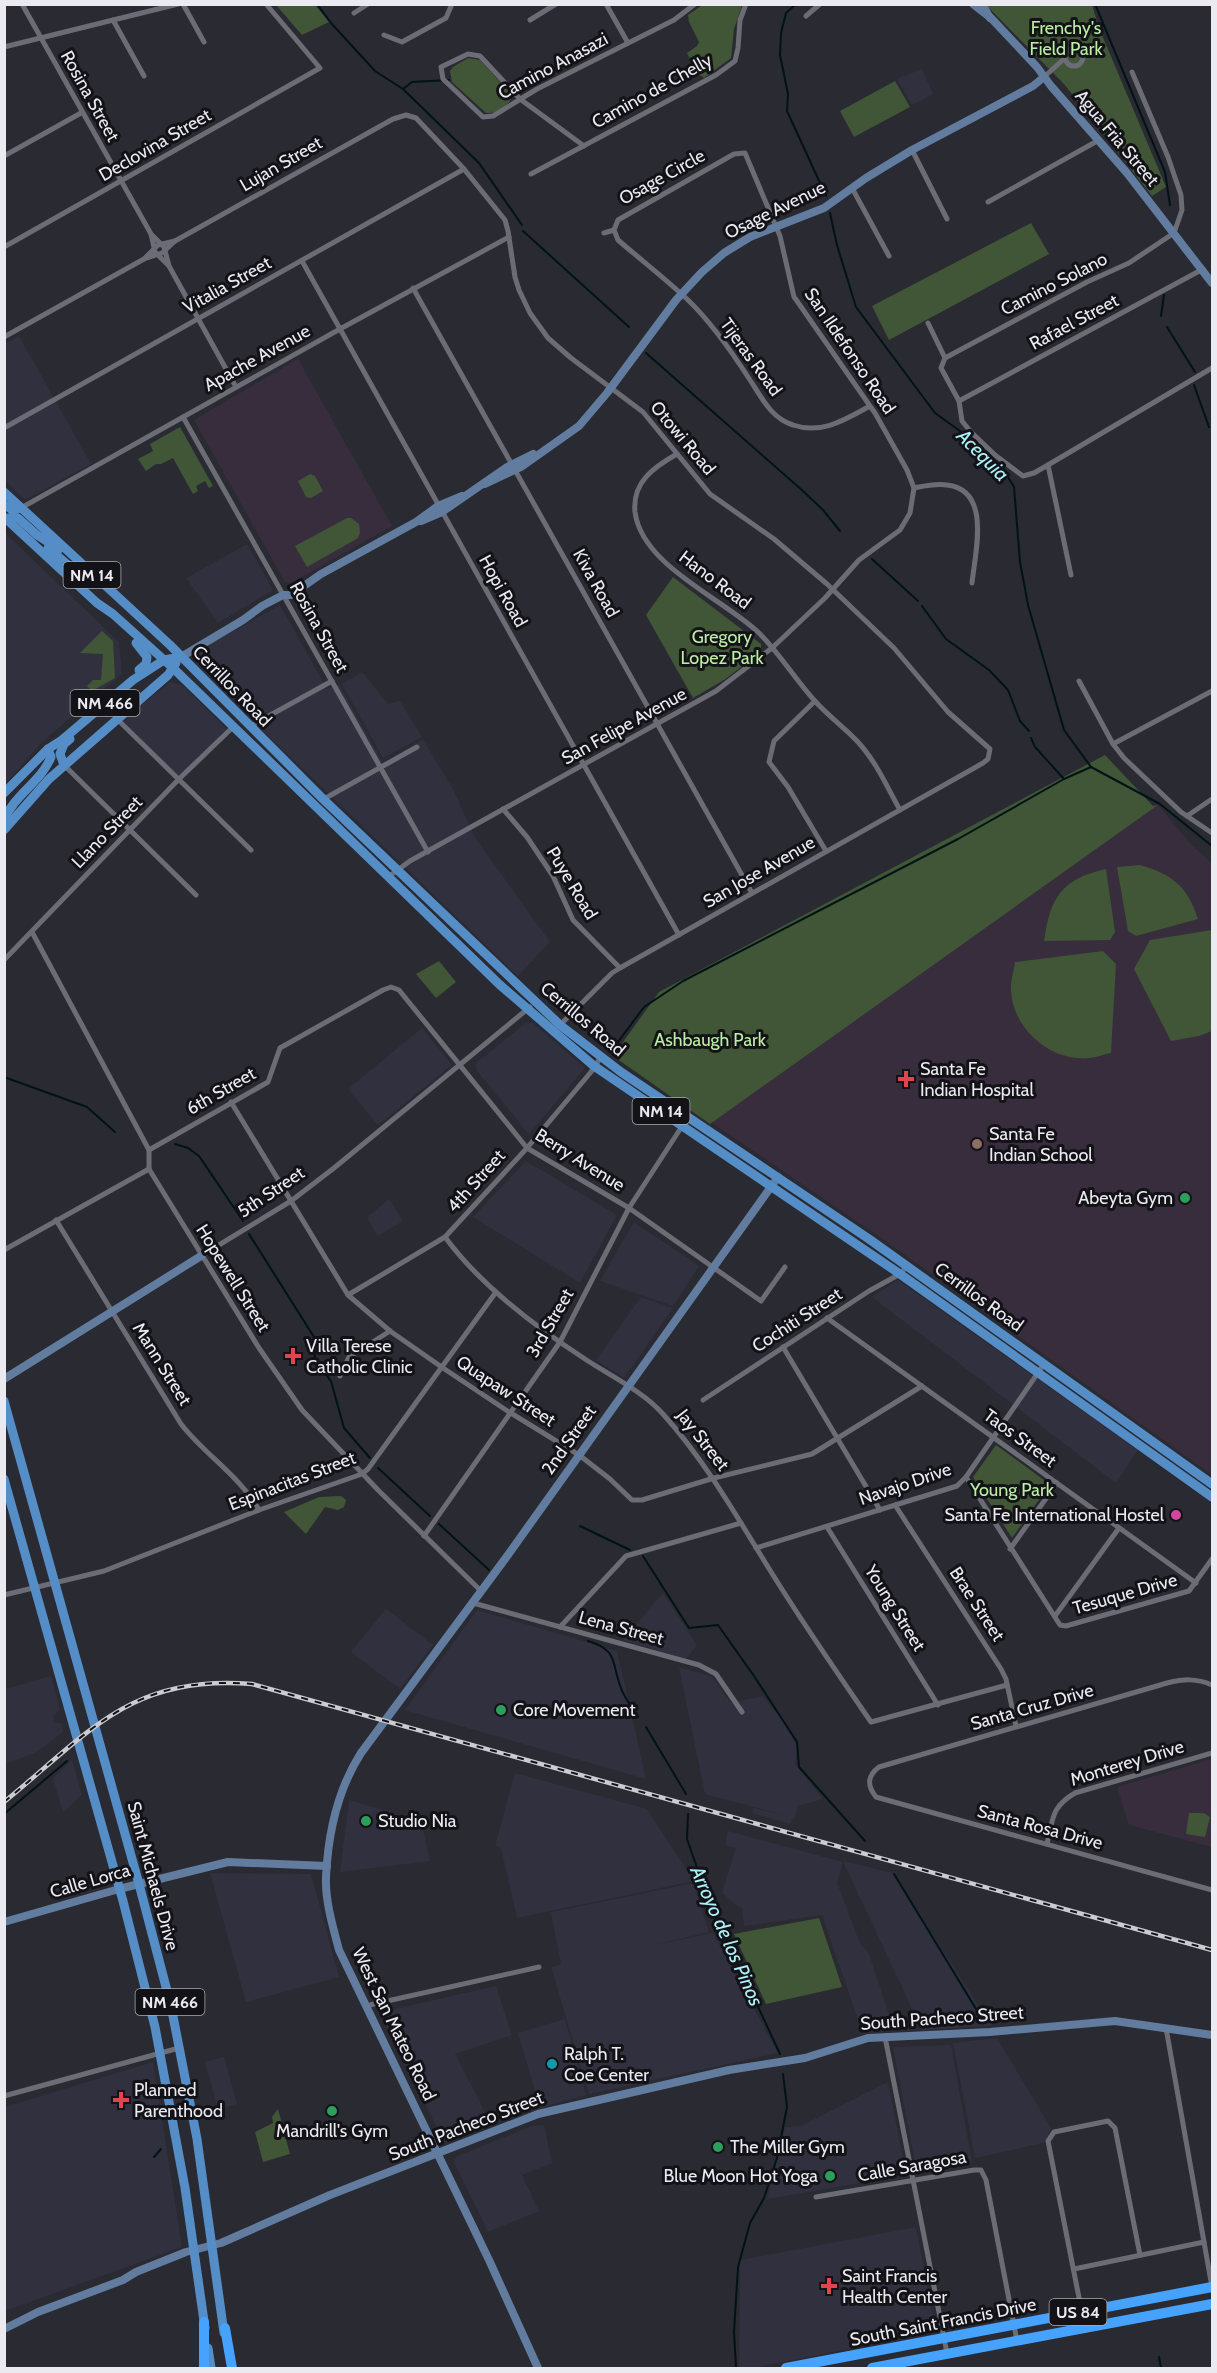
<svg xmlns="http://www.w3.org/2000/svg" width="1217" height="2373" viewBox="0 0 1217 2373" font-family="Cabin,sans-serif">
<rect width="100%" height="100%" fill="#2a2a32"/>
<g fill="#31303f">
<polygon points="922,69 933,94 912,105 897,79"/>
<polygon points="19,336 91,464 25,500 5,480 4,344"/>
<polygon points="5,533 119,642 122,674 42,742 5,784"/>
<polygon points="247,544 273,590 218,623 186,578"/>
<polygon points="280,605 327,689 339,684 383,763 423,739 454,791 474,836 550,942 518,976 262,730 197,664 198,651"/>
<polygon points="362,672 388,704 400,701 422,737 383,758 342,684"/>
<polygon points="171,682 182,685 227,729 179,776 122,720"/>
<polygon points="526,1023 533,1023 585,1068 529,1134 476,1070 476,1063"/>
<polygon points="422,1028 452,1065 378,1125 348,1089"/>
<polygon points="526,1161 617,1215 580,1283 473,1217"/>
<polygon points="389,1199 403,1221 378,1236 367,1218"/>
<polygon points="634,1222 699,1266 673,1306 600,1281"/>
<polygon points="898,1280 1138,1450 1116,1483 872,1297"/>
<polygon points="641,1297 673,1308 624,1378 596,1360"/>
<polygon points="663,1593 697,1645 686,1659 623,1640"/>
<polygon points="386,1609 433,1645 400,1689 351,1652"/>
<polygon points="477,1610 617,1651 646,1779 405,1710"/>
<polygon points="679,1667 712,1677 731,1703 763,1696 783,1721 797,1747 795,1764 823,1799 798,1806 795,1819 792,1818 791,1824 752,1813 753,1808 787,1816 705,1794"/>
<polygon points="51,1676 60,1709 53,1717 54,1723 61,1723 63,1732 35,1753 5,1764 5,1689"/>
<polygon points="72,1760 82,1795 63,1812 53,1778"/>
<polygon points="515,1773 647,1809 694,1881 517,1918 501,1848 495,1846"/>
<polygon points="349,1800 421,1821 430,1861 340,1872"/>
<polygon points="728,1831 843,1862 837,1883 860,1943 869,1954 893,2026 863,2034 822,1915 744,1926 742,1909 722,1893 736,1848 725,1845"/>
<polygon points="843,1861 892,1873 992,2026 922,2030"/>
<polygon points="210,1873 311,1874 339,1977 246,2002"/>
<polygon points="694,1883 709,1932 654,1945 713,1933 778,2053 589,2094 551,1967 561,1964 551,1912"/>
<polygon points="496,1986 512,2035 455,2054 491,2124 447,2141 442,2138 384,2021 386,2011"/>
<polygon points="565,2019 586,2095 540,2108 518,2033"/>
<polygon points="997,2038 1051,2128 1044,2143 975,2158 953,2043"/>
<polygon points="951,2045 972,2162 917,2173 893,2047"/>
<polygon points="224,2057 237,2104 218,2109 205,2062"/>
<polygon points="153,2062 182,2247 5,2311 5,2107"/>
<polygon points="888,2082 906,2175 767,2199 785,2127 801,2126"/>
<polygon points="544,2125 552,2163 522,2175 539,2211 488,2232 454,2162 455,2157 532,2126"/>
<polygon points="916,2227 936,2332 752,2368 739,2368 740,2260"/>
</g>
<g fill="#382d3c">
<polygon points="298,359 392,526 291,583 285,582 194,420"/>
<polygon points="1158,805 1190,843 1212,864 1212,1475 887,1242 711,1122"/>
<polygon points="1212,1759 1212,1847 1129,1825 1117,1787"/>
</g>
<g fill="#405636">
<polygon points="704,4 742,5 734,29 731,58 704,78 697,73 687,53 697,46 699,42 689,22 688,15"/>
<polygon points="276,5 315,5 329,22 302,35"/>
<polygon points="986,5 1092,5 1099,28 1166,187 1152,196 1064,84"/>
<path d="M468,58L480,60L509,92L511,99C507,107 495,114 486,113L452,82L450,71L453,67Z"/>
<polygon points="895,81 910,107 854,137 840,111"/>
<polygon points="1031,223 1049,254 889,340 872,306"/>
<polygon points="180,427 213,486 209,488 205,481 196,486 198,491 193,494 173,458 161,464 156,464 146,471 138,459 153,451 150,444"/>
<polygon points="310,474 315,476 323,491 311,498 306,497 298,481"/>
<polygon points="347,518 351,518 359,524 360,533 358,538 307,567 295,546"/>
<polygon points="673,577 761,644 761,652 724,680 693,698 646,615"/>
<polygon points="102,631 113,641 115,678 92,691 87,686 93,680 101,680 103,654 80,653"/>
<polygon points="1105,755 1153,806 1158,805 710,1124 613,1056 659,992"/>
<path d="M1140,865C1173,875 1187,886 1198,919L1136,936L1128,931L1117,867Z"/>
<path d="M1106,869L1115,932L1110,940L1044,941C1050,897 1062,879 1106,869Z"/>
<polygon points="1212,930 1212,1031 1199,1036 1171,1041 1134,969 1150,940"/>
<path d="M1103,951L1116,964L1111,1053C1104,1054 1096,1058 1088,1058C1051,1062 1012,1028 1011,990C1010,982 1014,971 1015,962Z"/>
<polygon points="439,961 456,982 436,998 416,974"/>
<polygon points="996,1445 1048,1483 1048,1487 1012,1538 973,1477"/>
<polygon points="341,1496 346,1500 344,1507 338,1510 325,1507 306,1534 284,1512 319,1497"/>
<polygon points="1189,1813 1204,1813 1210,1817 1205,1837 1186,1834"/>
<polygon points="819,1918 842,1987 766,2004 734,1934"/>
<polygon points="278,2109 290,2154 263,2162 255,2132 273,2123 272,2117"/>
</g>
<g fill="none" stroke-linecap="round" stroke-linejoin="round">
<g stroke="#001316" stroke-width="2">
<polyline points="317,4 331,23 375,71 403,89 479,163 522,225"/>
<polyline points="796,4 786,13 781,33 780,55 788,94 787,111 826,196"/>
<polyline points="1095,4 1165,172 1170,205"/>
<polyline points="403,89 412,82 449,80"/>
<polyline points="830,213 837,245 856,307 935,413 960,431 979,455 1008,477 1014,487 1020,562 1028,605 1064,730 1091,767 1160,804 1212,846"/>
<polyline points="523,231 629,327"/>
<polyline points="1161,316 1164,295"/>
<polyline points="1167,327 1195,372"/>
<polyline points="646,353 803,491 823,510 840,531"/>
<polyline points="1194,385 1209,427"/>
<polyline points="1212,433 1212,434"/>
<polyline points="872,559 918,601"/>
<polyline points="922,606 946,639 989,670 1008,690 1020,721 1029,731"/>
<polyline points="1031,738 1035,747 1064,779 1091,767"/>
<polyline points="612,1050 644,1007 683,981 958,839 1064,779"/>
<polyline points="4,1077 87,1107 115,1132"/>
<polyline points="175,1144 188,1148 199,1156 243,1221"/>
<polyline points="249,1234 314,1337 315,1360 331,1381 344,1428 370,1458"/>
<polyline points="378,1468 430,1516"/>
<polyline points="439,1524 489,1570"/>
<polyline points="580,1526 630,1550"/>
<polyline points="643,1556 689,1628 718,1625 754,1676 797,1742 799,1767 865,1841"/>
<path d="M588,1641C619,1650 611,1663 621,1688C624,1698 633,1708 638,1717"/>
<polyline points="646,1727 686,1794"/>
<polyline points="4,1814 67,1761"/>
<polyline points="688,1814 687,1839 708,1899 780,2054"/>
<polyline points="894,1874 984,2022"/>
<polyline points="154,2157 161,2149"/>
<polyline points="1159,2357 1161,2368"/>
<polyline points="736,2368 734,2332 738,2267 750,2223 764,2198 777,2158 787,2107 783,2074"/>
</g>
<g stroke="#6c6c76" stroke-width="5">
<polyline points="22,4 151,234 164,247 169,266"/>
<polyline points="183,4 204,42"/>
<polyline points="606,4 628,43"/>
<polyline points="354,13 368,4"/>
<polyline points="806,16 820,4"/>
<polyline points="113,20 144,76"/>
<polyline points="530,20 556,4"/>
<polyline points="384,35 402,42 446,18 452,4"/>
<polyline points="4,47 178,4"/>
<circle cx="1074" cy="57" r="9"/>
<polyline points="1044,77 1065,58"/>
<polyline points="584,146 520,99 480,56 468,54 441,67 443,79 483,117 493,116 537,89 674,20 695,4"/>
<polyline points="912,150 947,219"/>
<polyline points="4,156 81,113"/>
<polyline points="531,174 716,75 735,61 738,48 740,20 746,4"/>
<polyline points="852,188 889,256"/>
<polyline points="988,202 1099,140"/>
<polyline points="604,233 614,230"/>
<polyline points="151,234 155,252 169,266 236,387"/>
<polyline points="4,247 320,68 266,4"/>
<polyline points="144,259 162,253 175,241 393,119 406,115 416,118 464,169 505,220 508,231 515,277 519,290 530,313 548,338 571,358 643,412 710,494 774,539 827,584 894,648 948,712 990,749 988,759 983,763 620,968 612,973 560,1025"/>
<polyline points="302,261 679,935"/>
<polyline points="413,288 752,893"/>
<polyline points="928,323 945,358 941,368 959,401 962,421 970,431 995,455 1023,476 1034,473 1048,465 1071,575"/>
<polyline points="4,337 144,259 158,245 175,241"/>
<polyline points="945,358 1087,282 1129,263 1174,233 1182,210 1181,195 1168,157 1132,72"/>
<polyline points="959,401 1203,269"/>
<polyline points="183,417 428,852"/>
<polyline points="4,428 464,169"/>
<path d="M677,454C654,467 632,482 635,512C642,566 724,599 759,633C780,654 795,679 814,700C827,715 844,727 857,741C876,761 887,787 900,810"/>
<polyline points="1048,465 1212,368"/>
<path d="M914,488C924,486 936,483 947,485C992,490 975,553 972,583"/>
<polyline points="21,508 340,329 509,237"/>
<polyline points="1079,681 1113,744 1124,758 1181,812 1212,833"/>
<polyline points="815,701 774,741 769,762 788,787 826,851"/>
<polyline points="118,720 251,850"/>
<polyline points="249,727 332,681"/>
<polyline points="1113,744 1212,691"/>
<polyline points="64,765 196,895"/>
<polyline points="322,800 417,747"/>
<polyline points="503,809 527,837 553,876 573,920 620,968"/>
<polyline points="1187,816 1212,799"/>
<path d="M388,877L410,861L716,691L772,648L825,598L859,560L900,530L910,513L914,488L907,470L875,413L870,406L797,301L794,297L780,236L745,153L734,154L618,220L614,230L618,240C641,260 666,279 688,300C712,323 732,352 750,380C762,398 771,418 793,425C822,435 846,419 870,406"/>
<polyline points="32,932 149,1150 149,1169 259,1348 302,1410 378,1490 481,1591"/>
<polyline points="4,960 179,779 234,726"/>
<polyline points="231,1102 348,1295 390,1331 443,1368 509,1412 579,1455 610,1479 632,1500 642,1500 714,1478 812,1454 922,1386"/>
<polyline points="149,1150 268,1082 280,1048 383,990 391,987 399,990 527,1148 629,1208 761,1301 785,1267"/>
<path d="M56,1220L181,1424C205,1455 239,1475 259,1510"/>
<path d="M445,1237C481,1286 534,1326 585,1359C609,1375 644,1392 663,1414C707,1463 738,1519 773,1575C804,1625 838,1674 871,1722L1007,1685"/>
<polyline points="4,1250 149,1169"/>
<polyline points="201,1256 291,1201 334,1168 530,1007"/>
<polyline points="348,1295 445,1237 527,1148 591,1072 601,1057"/>
<polyline points="827,1318 1196,1583"/>
<polyline points="783,1347 880,1510"/>
<polyline points="340,1376 349,1357 390,1331"/>
<polyline points="703,1400 869,1291 900,1274 907,1266"/>
<polyline points="966,1477 1060,1625 1066,1626 1189,1591 1212,1559"/>
<polyline points="895,1505 1001,1669 1006,1679 1016,1726"/>
<polyline points="827,1527 938,1705"/>
<polyline points="424,1536 560,1342 629,1208 688,1117"/>
<polyline points="756,1548 957,1486 966,1477 1044,1364"/>
<polyline points="1010,1549 1057,1483"/>
<polyline points="4,1595 104,1571 259,1510 362,1474 368,1469 496,1292"/>
<polyline points="473,1603 699,1665 716,1674 742,1712"/>
<polyline points="1055,1616 1119,1528"/>
<polyline points="560,1627 626,1556 741,1523"/>
<path d="M1212,1685C1196,1678 1184,1679 1167,1683L879,1767C867,1776 867,1786 876,1797L1212,1890"/>
<path d="M1047,1844C1053,1819 1051,1807 1075,1793L1212,1753"/>
<polyline points="365,2006 539,1967"/>
<polyline points="1166,2028 1212,2287"/>
<polyline points="885,2037 947,2353"/>
<polyline points="4,2096 179,2048"/>
<polyline points="816,2197 974,2170 981,2170 986,2180 1017,2341"/>
<polyline points="1074,2269 1204,2242"/>
<polyline points="1085,2328 1048,2141 1054,2132 1108,2121 1115,2128 1140,2255"/>
</g>
<g stroke="#617c9e" stroke-width="8">
<polyline points="973,4 991,18 1037,67 1051,86 1127,173 1212,283"/>
<polyline points="982,4 990,18"/>
<polyline points="485,484 521,467 579,426 607,393 676,300 702,272 724,253 750,237 824,208 866,178 912,150 1033,86 1044,77"/>
<polyline points="421,521 442,512 507,467 533,454"/>
<polyline points="181,657 243,620 262,606 283,595 291,595 321,574 416,522 438,506 462,496"/>
<polyline points="4,1379 201,1256"/>
<polyline points="4,1922 119,1889 228,1862 327,1866"/>
<polyline points="4,2329 38,2312 123,2280 136,2272 186,2252 221,2243 330,2195 538,2114 729,2070 805,2058 868,2038 990,2032 1115,2021 1212,2035"/>
<path d="M538,2368L489,2260L339,1950C333,1927 325,1901 326,1877C328,1835 338,1789 361,1753L505,1559L778,1177"/>
</g>
<g stroke="#558dc7" stroke-width="9">
<polyline points="4,492 170,645 323,799 560,1025 621,1072 869,1239 1212,1484"/>
<polyline points="4,504 12,510 21,508"/>
<polyline points="4,517 97,603 113,614 173,668 500,985 594,1066 900,1274 1212,1497"/>
<polyline points="7,519 12,517 18,518 37,535 59,549"/>
<polyline points="48,548 76,572 81,574 89,572"/>
<polyline points="136,643 147,657 146,664 139,670"/>
<polyline points="64,765 60,754 64,744 70,739"/>
<polyline points="4,793 48,749 62,740 133,680 164,660 181,657"/>
<path d="M4,820C14,795 41,782 51,757L48,749"/>
<polyline points="4,830 49,779 168,675 176,663"/>
<polyline points="4,1401 139,1884 171,2006 197,2139 224,2333"/>
<polyline points="4,1479 123,1901 155,2027 185,2188 205,2328"/>
<polyline points="208,2348 211,2368"/>
</g>
<g stroke="#46a3fd" stroke-width="10">
<polyline points="204,2322 204,2368"/>
<polyline points="225,2328 232,2368"/>
<polyline points="786,2368 1212,2287"/>
<polyline points="872,2368 1212,2304"/>
</g>
<defs>
<path id="rail" d="M4,1802C89,1733 131,1674 252,1684L1212,1950"/>
</defs>
<use href="#rail" stroke="#cbcbd1" stroke-width="4.5"/>
<use href="#rail" stroke="#131317" stroke-width="2" stroke-dasharray="7" stroke-linecap="butt"/>
</g>
<g fill="#e0444e" stroke="#131317" stroke-width="2">
<path d="M903 1070h6v6h6v6h-6v6h-6v-6h-6v-6h6z"/>
<path d="M290 1347h6v6h6v6h-6v6h-6v-6h-6v-6h6z"/>
<path d="M118 2091h6v6h6v6h-6v6h-6v-6h-6v-6h6z"/>
<path d="M826 2277h6v6h6v6h-6v6h-6v-6h-6v-6h6z"/>
</g>
<circle fill="#8d6e63" stroke="#131317" stroke-width="2" cx="977" cy="1144" r="6"/>
<g fill="#2e9e5b" stroke="#131317" stroke-width="2">
<circle cx="1185" cy="1198" r="6"/>
<circle cx="501" cy="1710" r="6"/>
<circle cx="366" cy="1821" r="6"/>
<circle cx="332" cy="2111" r="6"/>
<circle cx="718" cy="2147" r="6"/>
<circle cx="830" cy="2176" r="6"/>
</g>
<circle fill="#d1479c" stroke="#131317" stroke-width="2" cx="1176" cy="1515" r="6"/>
<circle fill="#0f9aa8" stroke="#131317" stroke-width="2" cx="552" cy="2064" r="6"/>
<g text-anchor="middle" dominant-baseline="central" stroke-width="6" stroke-linejoin="round" paint-order="stroke">
<g fill="#131317" stroke="#aaaaaf" stroke-width="1.5">
<rect x="63.5" y="562" width="57" height="26" rx="4.5"/>
<rect x="70.5" y="690" width="69" height="26" rx="4.5"/>
<rect x="632.5" y="1098" width="57" height="26" rx="4.5"/>
<rect x="135.5" y="1989" width="69" height="26" rx="4.5"/>
<rect x="1049.5" y="2299" width="57" height="26" rx="4.5"/>
</g>
<g font-size="16" font-weight="bold" fill="#eaeaf0">
<text x="92" y="575">NM 14</text>
<text x="105" y="703">NM 466</text>
<text x="661" y="1111">NM 14</text>
<text x="170" y="2002">NM 466</text>
<text x="1078" y="2312">US 84</text>
</g>
<g font-size="18" fill="#bbefa3" stroke="#131317">
<text x="1066" y="28">Frenchy's<tspan x="1066" dy="21">Field Park</tspan></text>
<text x="722" y="637">Gregory<tspan x="722" dy="21">Lopez Park</tspan></text>
<text x="710" y="1040">Ashbaugh Park</text>
<text x="1012" y="1490">Young Park</text>
</g>
<g font-size="18" fill="#eaeaf0" stroke="#131317">
<text transform="translate(553 66) rotate(-28)">Camino Anasazi</text>
<text transform="translate(652 91) rotate(-29)">Camino de Chelly</text>
<text transform="translate(90 96) rotate(61)">Rosina Street</text>
<text transform="translate(1117 138) rotate(50)">Agua Fria Street</text>
<text transform="translate(155 145) rotate(-30)">Declovina Street</text>
<text transform="translate(281 164) rotate(-30)">Lujan Street</text>
<text transform="translate(662 177) rotate(-29)">Osage Circle</text>
<text transform="translate(775 210) rotate(-26)">Osage Avenue</text>
<text transform="translate(1054 284) rotate(-27)">Camino Solano</text>
<text transform="translate(227 285) rotate(-29)">Vitalia Street</text>
<text transform="translate(1074 322) rotate(-28)">Rafael Street</text>
<text transform="translate(850 351) rotate(56)">San Ildefonso Road</text>
<text transform="translate(751 357) rotate(54)">Tijeras Road</text>
<text transform="translate(257 358) rotate(-29)">Apache Avenue</text>
<text transform="translate(683 438) rotate(50)">Otowi Road</text>
<text transform="translate(715 580) rotate(37)">Hano Road</text>
<text transform="translate(596 583) rotate(61)">Kiva Road</text>
<text transform="translate(503 591) rotate(61)">Hopi Road</text>
<text transform="translate(319 627) rotate(61)">Rosina Street</text>
<text transform="translate(232 686) rotate(46)">Cerrillos Road</text>
<text transform="translate(624 726) rotate(-29)">San Felipe Avenue</text>
<text transform="translate(107 832) rotate(-46)">Llano Street</text>
<text transform="translate(759 872) rotate(-30)">San Jose Avenue</text>
<text transform="translate(572 883) rotate(59)">Puye Road</text>
<text transform="translate(583 1019) rotate(40)">Cerrillos Road</text>
<text transform="translate(221 1091) rotate(-30)">6th Street</text>
<text transform="translate(580 1160) rotate(32)">Berry Avenue</text>
<text transform="translate(476 1181) rotate(-48)">4th Street</text>
<text transform="translate(271 1192) rotate(-34)">5th Street</text>
<text transform="translate(233 1278) rotate(58)">Hopewell Street</text>
<text transform="translate(979 1297) rotate(36)">Cerrillos Road</text>
<text transform="translate(797 1320) rotate(-33)">Cochiti Street</text>
<text transform="translate(550 1323) rotate(-60)">3rd Street</text>
<text transform="translate(162 1364) rotate(58)">Mann Street</text>
<text transform="translate(506 1391) rotate(33)">Quapaw Street</text>
<text transform="translate(1020 1438) rotate(36)">Taos Street</text>
<text transform="translate(569 1440) rotate(-55)">2nd Street</text>
<text transform="translate(703 1440) rotate(52)">Jay Street</text>
<text transform="translate(292 1481) rotate(-21)">Espinacitas Street</text>
<text transform="translate(905 1484) rotate(-19)">Navajo Drive</text>
<text transform="translate(1125 1594) rotate(-16)">Tesuque Drive</text>
<text transform="translate(977 1604) rotate(57)">Brae Street</text>
<text transform="translate(895 1608) rotate(58)">Young Street</text>
<text transform="translate(621 1628) rotate(15)">Lena Street</text>
<text transform="translate(1032 1707) rotate(-16)">Santa Cruz Drive</text>
<text transform="translate(1127 1763) rotate(-17)">Monterey Drive</text>
<text transform="translate(1040 1827) rotate(15)">Santa Rosa Drive</text>
<text transform="translate(153 1876) rotate(75)">Saint Michaels Drive</text>
<text transform="translate(90 1881) rotate(-16)">Calle Lorca</text>
<text transform="translate(942 2018) rotate(-4)">South Pacheco Street</text>
<text transform="translate(394 2024) rotate(64)">West San Mateo Road</text>
<text transform="translate(466 2126) rotate(-21)">South Pacheco Street</text>
<text transform="translate(912 2166) rotate(-10)">Calle Saragosa</text>
<text transform="translate(943 2322) rotate(-11)">South Saint Francis Drive</text>
</g>
<g font-size="18" fill="#eaeaf0" stroke="#131317" text-anchor="start">
<text x="920" y="1069">Santa Fe<tspan x="920" dy="21">Indian Hospital</tspan></text>
<text x="989" y="1134">Santa Fe<tspan x="989" dy="21">Indian School</tspan></text>
<text x="1173" y="1198" text-anchor="end">Abeyta Gym</text>
<text x="306" y="1346">Villa Terese<tspan x="306" dy="21">Catholic Clinic</tspan></text>
<text x="1164" y="1515" text-anchor="end">Santa Fe International Hostel</text>
<text x="513" y="1710">Core Movement</text>
<text x="378" y="1821">Studio Nia</text>
<text x="564" y="2054">Ralph T.<tspan x="564" dy="21">Coe Center</tspan></text>
<text x="134" y="2090">Planned<tspan x="134" dy="21">Parenthood</tspan></text>
<text x="332" y="2131" text-anchor="middle">Mandrill's Gym</text>
<text x="730" y="2147">The Miller Gym</text>
<text x="818" y="2176" text-anchor="end">Blue Moon Hot Yoga</text>
<text x="842" y="2276">Saint Francis<tspan x="842" dy="21">Health Center</tspan></text>
</g>
<g font-size="20" font-style="italic" fill="#acf0f9" stroke="#131317">
<text transform="translate(983 455) rotate(45)">Acequia</text>
<text transform="translate(727 1936) rotate(66)">Arroyo de los Pinos</text>
</g>
</g>
<rect width="1217" height="2373" fill="none" stroke="#eaeaf0" stroke-width="12"/>
</svg>
